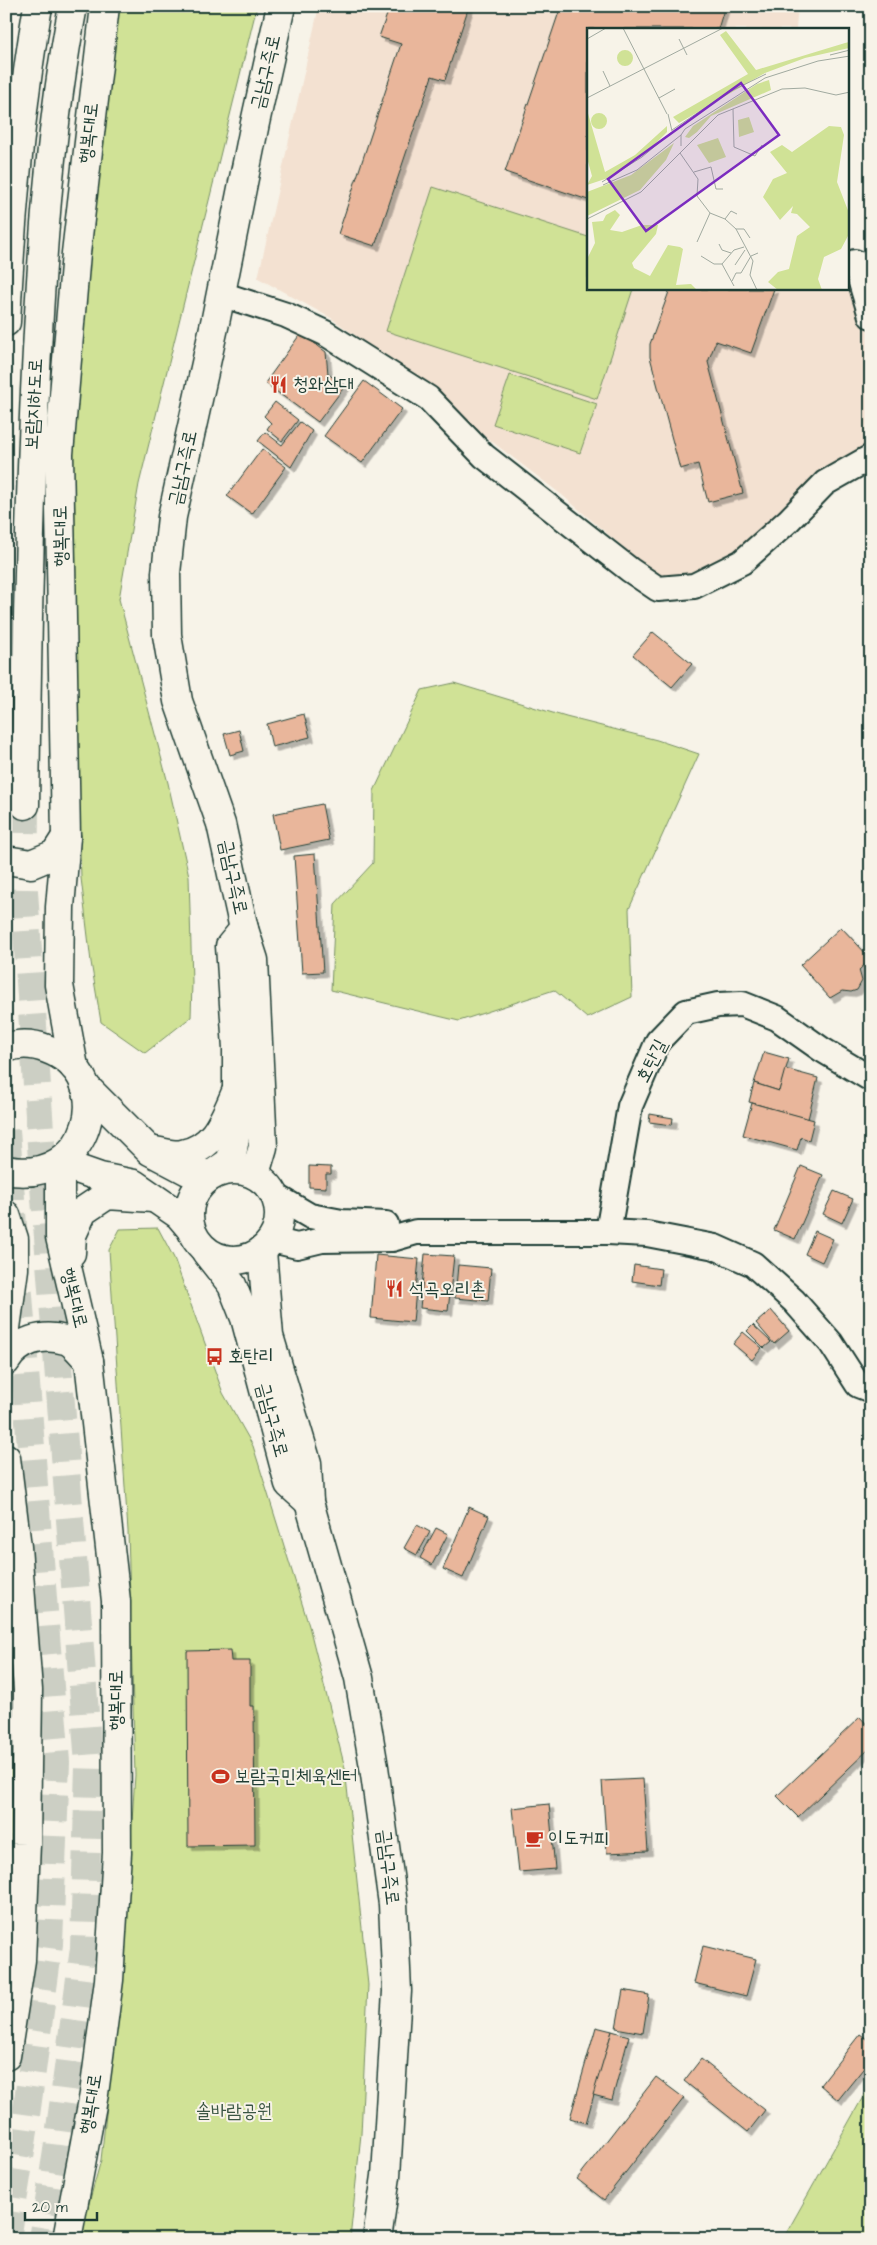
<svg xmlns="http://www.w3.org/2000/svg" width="877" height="2245" viewBox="0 0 877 2245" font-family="'Architects Daughter','Poor Story',sans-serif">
<defs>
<filter id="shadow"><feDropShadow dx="4.5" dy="4.5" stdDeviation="0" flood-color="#0004"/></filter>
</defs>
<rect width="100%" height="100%" fill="#f7f3e8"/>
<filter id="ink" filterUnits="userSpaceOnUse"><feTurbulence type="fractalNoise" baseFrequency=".02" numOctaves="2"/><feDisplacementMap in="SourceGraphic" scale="10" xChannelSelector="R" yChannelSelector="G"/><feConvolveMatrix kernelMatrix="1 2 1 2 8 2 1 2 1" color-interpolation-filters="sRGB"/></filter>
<g filter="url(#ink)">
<polygon fill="#f3e1d1" points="319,6 798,6 796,29 588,29 588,289 848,289 848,270 871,330 871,448 753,546 665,583 562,495 478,431 448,402 331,318 258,278"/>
<g fill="#d0e296" stroke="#789065">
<polygon points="114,6 257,6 139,484 119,599 168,783 189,876 192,982 191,1017 145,1053 101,1022 91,962 81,878 68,473"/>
<polygon points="433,187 588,237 588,289 633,289 597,399 386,331"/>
<polygon points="510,375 597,404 580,453 493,424"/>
<polygon points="454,683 566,717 657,740 699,754 629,909 632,997 587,1018 554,990 459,1021 331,990 335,904 373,863 374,791 422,690"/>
<polygon points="158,1228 174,1258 223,1393 253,1446 309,1626 345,1768 368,1985 361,2134 350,2239 79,2239 101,2160 123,1961 135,1775 128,1531 109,1250 120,1229"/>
<polygon points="6,1582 10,1617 12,1721 17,1813 6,2001"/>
<polygon points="871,2086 871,2239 783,2239 868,2088"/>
</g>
<g fill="#e9b69b" stroke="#1f3d34" filter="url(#shadow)">
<polygon points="390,6 399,6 413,11 415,6 469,6 445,80 432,76 375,246 338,234 401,44 379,37"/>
<polygon points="561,6 725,6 718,29 588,29 588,200 505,172"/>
<polygon points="670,289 774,289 751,353 716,341 708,362 743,493 708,502 698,464 680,469 650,357 650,344"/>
<polygon points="301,333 326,352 328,374 345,386 318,422 265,383"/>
<polygon points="364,381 402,409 362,463 324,436"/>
<polygon points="275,402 298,420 282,441 267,429 271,423 264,416"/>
<polygon points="300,422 312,431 291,467 258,441 265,432 282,445"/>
<polygon points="262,449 286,467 252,514 227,496"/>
<polygon points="653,632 692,664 672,687 633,655"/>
<polygon points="304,714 310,737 272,747 267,724"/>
<polygon points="239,730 244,751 230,755 224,734"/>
<polygon points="322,804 329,840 280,850 273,814"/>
<polygon points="315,854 323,972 302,973 294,856"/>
<polygon points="841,927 871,959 859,970 862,981 857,990 851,992 842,991 830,998 800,965"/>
<polygon points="764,1052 789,1059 779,1091 754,1083"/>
<polygon points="785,1069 818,1078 808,1119 749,1102 754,1083 779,1091"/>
<polygon points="752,1103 814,1120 809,1140 801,1137 797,1150 743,1135"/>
<polygon points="650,1114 673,1118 672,1125 649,1122"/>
<polygon points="309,1166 331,1167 331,1174 326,1174 326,1188 309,1187"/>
<polygon points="801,1166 823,1175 795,1239 774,1230"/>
<polygon points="834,1191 853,1199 842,1223 823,1214"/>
<polygon points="815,1231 833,1239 822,1262 805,1254"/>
<polygon points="425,1254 454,1256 448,1311 420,1308"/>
<polygon points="376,1255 419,1259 413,1322 371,1318"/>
<polygon points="458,1265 491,1268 488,1301 455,1298"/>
<polygon points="634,1265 661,1269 659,1285 632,1281"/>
<polygon points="771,1310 789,1331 774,1344 756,1323"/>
<polygon points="753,1325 771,1342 764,1348 747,1331"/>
<polygon points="743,1332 762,1348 752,1360 733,1344"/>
<polygon points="469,1507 489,1516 463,1578 443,1569"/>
<polygon points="417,1525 430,1532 417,1555 404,1548"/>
<polygon points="436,1528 448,1534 432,1565 420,1558"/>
<polygon points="230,1650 231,1661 250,1661 250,1706 254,1706 255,1845 188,1846 187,1651"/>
<polygon points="860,1717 871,1729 871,1747 798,1817 777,1796"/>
<polygon points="643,1779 648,1851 607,1853 602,1781"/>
<polygon points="549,1804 555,1869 519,1872 512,1808"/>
<polygon points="703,1946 756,1959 746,1996 694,1983"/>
<polygon points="623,1990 649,1995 643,2033 616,2028"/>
<polygon points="596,2027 612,2031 586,2123 570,2118"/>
<polygon points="612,2031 629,2036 612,2100 593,2095"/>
<polygon points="860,2034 871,2042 871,2059 838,2100 820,2085"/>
<polygon points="701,2059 765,2110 748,2132 684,2081"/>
<polygon points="656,2077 684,2098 604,2200 577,2179"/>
</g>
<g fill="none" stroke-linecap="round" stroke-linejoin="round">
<g stroke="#cccfc4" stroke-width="28" stroke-dasharray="28 14" stroke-linecap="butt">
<polyline points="25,805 24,891 42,1160 89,1764 84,1948 57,2151 43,2239"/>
<polyline points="6,1130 14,1240"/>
<polyline points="7,2239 22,2145 49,1944 56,1762 18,1283"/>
</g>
<defs>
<g id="minor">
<polyline points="855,262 871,316"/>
<polyline points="221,294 286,315 325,333 428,398 484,456 630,570 658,589 694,586 742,562 788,521 825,483 871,457"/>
<polyline points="276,1196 310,1216 342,1222 386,1224"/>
<polyline points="608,1232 630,1106 658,1041 686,1012 718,1005 742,1004 777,1018 821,1049 871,1079"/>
<polyline points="272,1240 297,1246 322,1240 392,1239 416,1232 608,1232 647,1234 715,1247 753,1264 794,1301 831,1343 858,1385 871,1390"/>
</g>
<g id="secondary">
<circle cx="234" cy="1215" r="45"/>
<polyline points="255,1174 263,1147 254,960 244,929 221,824 178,701 167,635 166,573 172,517 216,318 255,123 281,6"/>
<polyline points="211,1175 231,1161 237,1125 237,1048 230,946 244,929"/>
<polyline points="262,1251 269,1336 307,1463 309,1502 359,1678 374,1767 393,1904 397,1991 386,2176 377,2239"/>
<polyline points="206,1252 232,1285 245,1318 289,1484 309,1502"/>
</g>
<g id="trunk">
<path d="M6,322C11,217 20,110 38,6"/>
<path d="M25,805C27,660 29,515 36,370C42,249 50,126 73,6"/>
<polyline points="6,860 31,864 55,854 66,837"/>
<path d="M6,1048C19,1043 34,1044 47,1049C121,1076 90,1187 6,1170"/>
<polyline points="74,1067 59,985 60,907 66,837 59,454 76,253 105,6"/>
<polyline points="85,1086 150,1151 188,1171 211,1175"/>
<path d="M154,1151C163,1152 174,1156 182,1154C215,1148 224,1119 236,1092"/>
<polyline points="60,1163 60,1237 89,1361 116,1601 117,1853 109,1980 94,2094 67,2239"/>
<polyline points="60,1163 100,1177 134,1184 179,1215 190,1228"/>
<polyline points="6,1215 14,1239 14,1269 6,1328"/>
<polyline points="71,1253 72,1235 83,1211 107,1195 153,1198"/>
<path d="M6,1361C18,1341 42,1333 65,1340C73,1342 83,1355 89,1361"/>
<polyline points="6,1458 17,1547 28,1690 26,1844 21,1960 6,2056"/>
</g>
</defs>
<use href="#minor" stroke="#1f3d34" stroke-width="28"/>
<use href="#secondary" stroke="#1f3d34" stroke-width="31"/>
<use href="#trunk" stroke="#1f3d34" stroke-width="31"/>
<use href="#minor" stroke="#f7f3e8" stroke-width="24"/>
<use href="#secondary" stroke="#f7f3e8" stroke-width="28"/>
<use href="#trunk" stroke="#f7f3e8" stroke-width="28"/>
</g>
</g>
<defs>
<symbol id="restaurant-bare" viewBox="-9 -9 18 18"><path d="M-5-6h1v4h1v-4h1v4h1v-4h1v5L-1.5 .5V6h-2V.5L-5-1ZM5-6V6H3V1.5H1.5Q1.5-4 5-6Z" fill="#c8321e" stroke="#f7f3e8" stroke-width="2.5" paint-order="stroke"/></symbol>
<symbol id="bus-bare" viewBox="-9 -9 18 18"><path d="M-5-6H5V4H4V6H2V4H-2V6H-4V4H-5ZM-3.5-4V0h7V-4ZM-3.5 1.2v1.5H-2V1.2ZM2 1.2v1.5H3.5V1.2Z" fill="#c8321e" stroke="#f7f3e8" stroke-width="2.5" paint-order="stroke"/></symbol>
<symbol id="stadium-bare" viewBox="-9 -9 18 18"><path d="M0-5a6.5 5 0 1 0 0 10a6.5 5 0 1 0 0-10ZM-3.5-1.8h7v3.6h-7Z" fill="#c8321e" stroke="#f7f3e8" stroke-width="2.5" paint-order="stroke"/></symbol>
<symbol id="cafe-bare" viewBox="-9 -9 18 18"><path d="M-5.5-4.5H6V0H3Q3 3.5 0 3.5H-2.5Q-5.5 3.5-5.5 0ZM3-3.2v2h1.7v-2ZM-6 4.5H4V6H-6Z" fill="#c8321e" stroke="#f7f3e8" stroke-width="2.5" paint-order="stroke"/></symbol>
</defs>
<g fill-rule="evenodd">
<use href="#restaurant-bare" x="266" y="372" width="25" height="25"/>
<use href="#restaurant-bare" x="382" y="1276" width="25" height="25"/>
<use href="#bus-bare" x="202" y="1344" width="25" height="25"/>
<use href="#stadium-bare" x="208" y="1764" width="25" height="25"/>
<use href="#cafe-bare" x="522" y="1826" width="25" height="25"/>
</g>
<g text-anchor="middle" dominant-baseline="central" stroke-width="4" stroke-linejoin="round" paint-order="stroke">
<g font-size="19" fill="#1f3d34" stroke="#f7f3e8">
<text transform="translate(266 72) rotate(-77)">금남구즉로</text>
<text transform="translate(89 133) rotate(-84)">행복대로</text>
<text transform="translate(34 404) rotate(-87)">보람지하도로</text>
<text transform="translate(183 468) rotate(-78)">금남구즉로</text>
<text transform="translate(61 536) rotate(-91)">행복대로</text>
<text transform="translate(233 877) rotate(78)">금남구즉로</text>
<text transform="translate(652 1061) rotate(-63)">호탄길</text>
<text transform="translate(74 1298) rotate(76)">행복대로</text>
<text transform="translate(272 1420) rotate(75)">금남구즉로</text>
<text transform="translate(116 1700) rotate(-90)">행복대로</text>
<text transform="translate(388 1867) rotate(83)">금남구즉로</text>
<text transform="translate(91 2104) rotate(-81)">행복대로</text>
</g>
<g font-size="19" fill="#1f3d34" stroke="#f7f3e8" text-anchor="start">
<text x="293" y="384">청와삼대</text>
<text x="409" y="1289">석곡오리촌</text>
<text x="228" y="1356">호탄리</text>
<text x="235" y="1776">보람국민체육센터</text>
<text x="548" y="1838">이도커피</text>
</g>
<g font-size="19" fill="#3a5643" stroke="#f7f3e8">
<text x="234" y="2111">솔바람공원</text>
</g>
</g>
<g transform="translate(587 28)">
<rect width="262" height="262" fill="#f7f3e8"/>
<path d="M139,3L169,42L258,15L262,14V20L218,30L178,45L92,95L86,89L161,46L133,7ZM30 30a8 8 0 1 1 16 0a8 8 0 1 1-16 0ZM182,52L184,62L124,88L110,104L102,110L98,109L106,98L170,56ZM0,82L18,144L48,127L80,98V104L59,125L21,150L0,157L5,148L0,130ZM4 93a8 8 0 1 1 16 0a8 8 0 1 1-16 0ZM162,89L167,104L152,109L151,92ZM242,98L254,99L257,107L250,154L262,185V206L254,221L237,229L231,251L235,262H191L181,254L191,244L202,241L210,208L223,199L210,186L204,185L206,178L193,192L176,169L186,151L200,145L183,124L195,117L205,124ZM131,110L139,129L122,135L110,117ZM87,115L79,132L53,162L0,188V164L44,147ZM28,182L33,187L23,202L35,204L55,197H71L69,206L45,235L47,240L63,248L81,217L93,219L96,221L89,257L104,256L110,262H0V231L8,215L5,194L16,193L19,187Z" fill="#d0e296"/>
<path fill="none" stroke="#a1aaa0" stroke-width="1" d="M36,0L80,86M0,11L19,0M92,11L100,27M243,27L263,22M16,43L23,58M0,70L136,0M72,70L88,61M146,81L147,119L168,128L175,117M81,86L85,103M85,102L140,65L179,46M94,118V107L98,101L178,50L231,33L263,28M93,125L111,151L110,168L123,185L138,191L149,201L166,233L163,247L170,262M107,144L124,139L129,161H136M15,154L55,129L85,104M16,157L50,142L94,107M0,191L54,164L131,87L195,61L218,60L249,67L263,64M138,191L144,183L150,186M149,201H157L163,210M110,214L123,185M132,216L135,222L144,225M114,228L127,236H135L147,222L157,219M135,236L147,258M148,237L158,222M145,253L149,245H154L164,228L171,225"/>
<path fill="#7b2cbf" fill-opacity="0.15" stroke="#7b2cbf" stroke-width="2.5" d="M154,55L192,107L59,203L21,151Z"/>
<rect width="262" height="262" fill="none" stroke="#1f3d34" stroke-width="2.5"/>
</g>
<rect width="877" height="2245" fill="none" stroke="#f7f3e8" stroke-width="25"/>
<rect x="12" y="12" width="852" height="2220" fill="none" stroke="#1f3d34" stroke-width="2" filter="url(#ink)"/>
<path d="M25 2212v8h72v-8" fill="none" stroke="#1f3d34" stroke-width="2.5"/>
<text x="32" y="2212" font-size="15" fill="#1f3d34" stroke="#f7f3e8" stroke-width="4" paint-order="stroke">20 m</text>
</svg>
